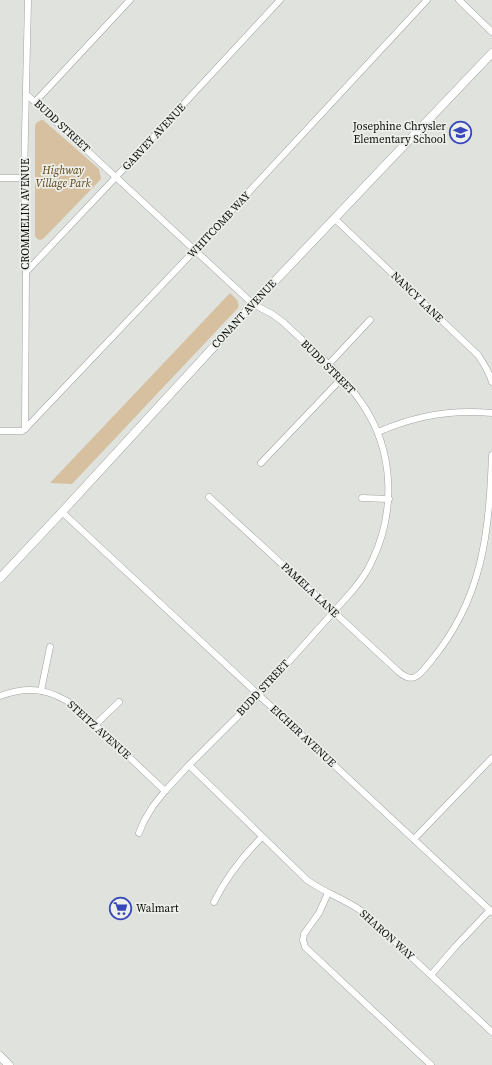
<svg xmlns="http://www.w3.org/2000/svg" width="492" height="1065" viewBox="0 0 492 1065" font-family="'Source Serif 4',serif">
<rect width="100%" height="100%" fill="#dfe2dd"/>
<g fill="#d6c0a0">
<polygon points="41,120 43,120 99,169 101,179 43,239 40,240 37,239 35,236 35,126 36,123"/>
<path d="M230,293C235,298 240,301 238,308L72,484L50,483Z"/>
</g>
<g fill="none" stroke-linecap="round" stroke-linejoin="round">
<defs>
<g id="street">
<polyline points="459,0 492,32"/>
<path d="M26,94L253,304L272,314L283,322C310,348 343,374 363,405C394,451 396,511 372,561C366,575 356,587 346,598L259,695L189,765L165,791L153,806L144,821L139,833"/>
<polyline points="35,102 130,0"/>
<polyline points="0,178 24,178"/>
<path d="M334,218L478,355C484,364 489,371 492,382"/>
<polyline points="26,272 116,177 280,0"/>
<polyline points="328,365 370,320"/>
<polyline points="25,429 26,272 24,178 28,0"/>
<polyline points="0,431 22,431 25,429 195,250 427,0"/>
<path d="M378,432C414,416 452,409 492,413"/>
<polyline points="261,463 342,378"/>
<path d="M209,497L399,672C414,685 420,674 430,662C483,599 489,533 492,455"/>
<polyline points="362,498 389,499"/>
<polyline points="62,512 492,912"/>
<polyline points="41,691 50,647"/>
<path d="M0,696C29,685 51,689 76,707L165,791"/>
<polyline points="95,725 119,702"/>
<path d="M189,765L307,880C325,893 345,899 363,912L492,1032"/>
<polyline points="414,839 492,758"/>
<polyline points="328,893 319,913 304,934 303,940 305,947 431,1065"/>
<path d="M214,902C227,876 242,857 262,837"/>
<polyline points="431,975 455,947 490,910"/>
</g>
<g id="secondary">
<polyline points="0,578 62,512 253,304 492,53"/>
<polyline points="0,1056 9,1065"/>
</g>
</defs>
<use href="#street" stroke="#a2a4a0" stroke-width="7"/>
<use href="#secondary" stroke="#a2a4a0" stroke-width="9"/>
<use href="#street" stroke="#fff" stroke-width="6"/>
<use href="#secondary" stroke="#fff" stroke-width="8"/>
</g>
<defs>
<symbol id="school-ring" viewBox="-11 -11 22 22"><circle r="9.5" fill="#ecefea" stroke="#3847ba" stroke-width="1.5"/><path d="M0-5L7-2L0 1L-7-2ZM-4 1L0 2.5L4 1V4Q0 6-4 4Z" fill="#3847ba"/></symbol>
<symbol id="supermarket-ring" viewBox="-11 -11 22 22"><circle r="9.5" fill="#ecefea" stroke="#3847ba" stroke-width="1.5"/><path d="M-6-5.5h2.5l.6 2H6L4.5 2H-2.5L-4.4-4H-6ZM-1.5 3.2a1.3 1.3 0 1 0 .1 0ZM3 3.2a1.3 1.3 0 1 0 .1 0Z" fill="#3847ba"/></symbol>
</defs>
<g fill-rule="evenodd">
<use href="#school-ring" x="448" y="120" width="25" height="25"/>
<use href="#supermarket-ring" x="108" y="896" width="25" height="25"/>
</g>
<g text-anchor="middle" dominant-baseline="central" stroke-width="3.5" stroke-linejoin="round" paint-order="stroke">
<g font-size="11" fill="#0c0d0b" stroke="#ecefea">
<text transform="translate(62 126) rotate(43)">BUDD STREET</text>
<text transform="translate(154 137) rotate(-47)">GARVEY AVENUE</text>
<text transform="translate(25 214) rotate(-90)">CROMMELIN AVENUE</text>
<text transform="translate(219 225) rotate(-47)">WHITCOMB WAY</text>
<text transform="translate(417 297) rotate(44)">NANCY LANE</text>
<text transform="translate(244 314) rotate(-47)">CONANT AVENUE</text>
<text transform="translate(328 367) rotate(45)">BUDD STREET</text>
<text transform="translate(310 590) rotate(43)">PAMELA LANE</text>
<text transform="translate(263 688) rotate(-47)">BUDD STREET</text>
<text transform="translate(99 730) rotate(42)">STEITZ AVENUE</text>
<text transform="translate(303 736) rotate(43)">EICHER AVENUE</text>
<text transform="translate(387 935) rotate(42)">SHARON WAY</text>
</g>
<g font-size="11" fill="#0c0d0b" stroke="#ecefea" text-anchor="end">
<text x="446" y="126">Josephine Chrysler<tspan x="446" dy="13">Elementary School</tspan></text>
<text x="136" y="908" text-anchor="start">Walmart</text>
</g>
<g font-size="11" font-style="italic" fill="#5a3e0b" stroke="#ecefea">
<text x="63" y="170">Highway<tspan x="63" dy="13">Village Park</tspan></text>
</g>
</g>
</svg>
